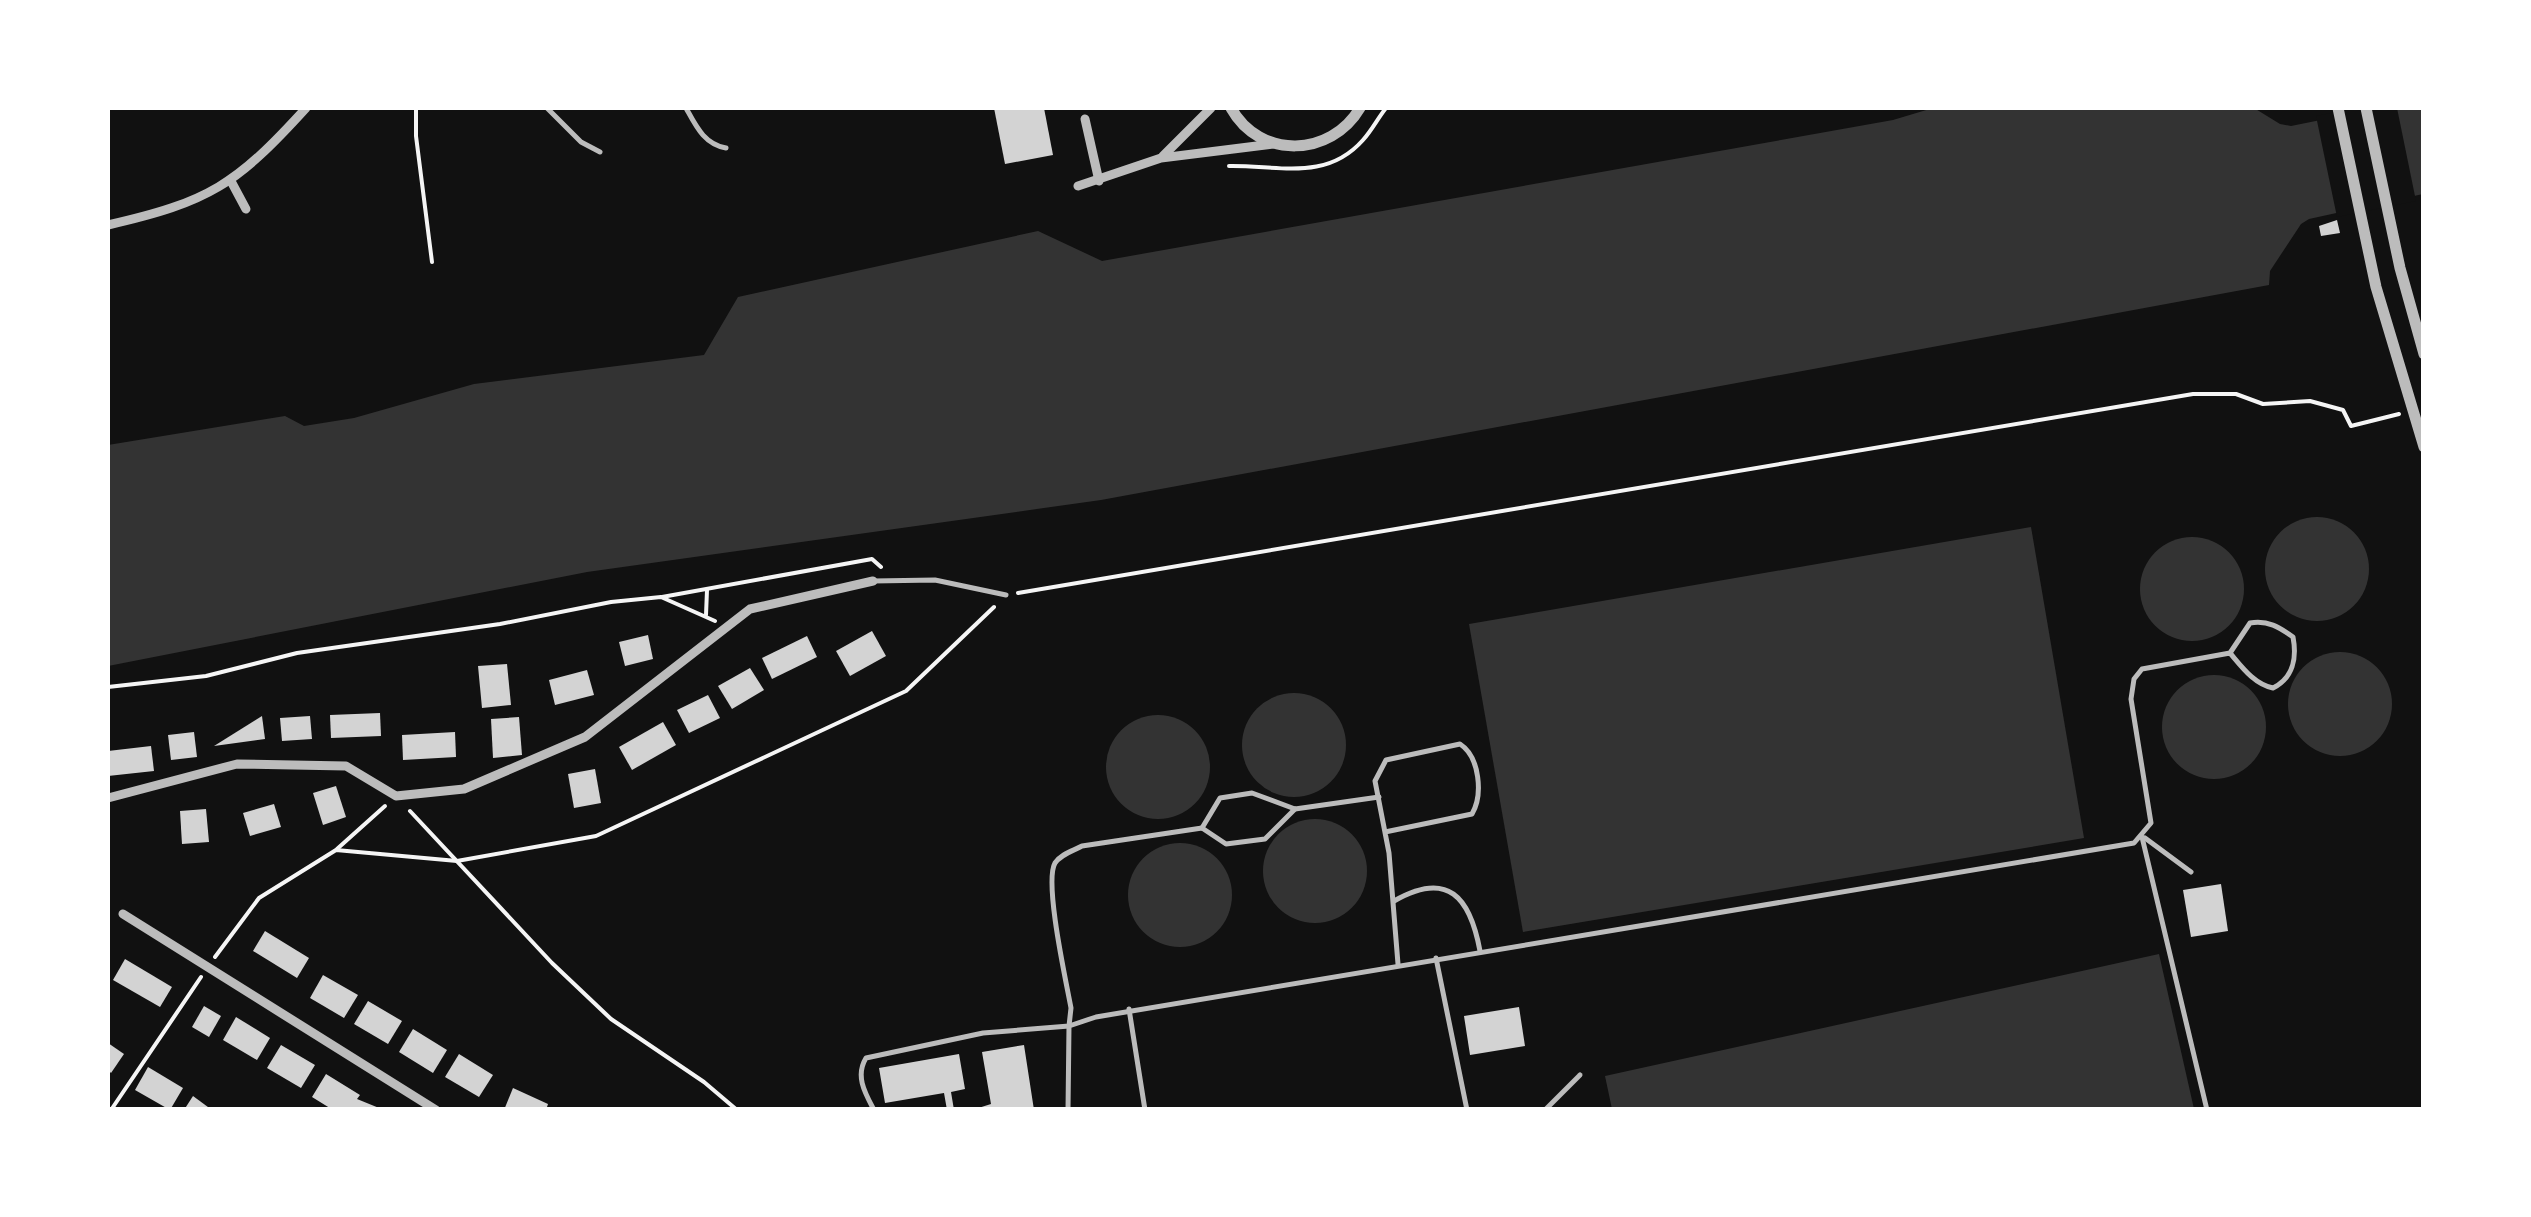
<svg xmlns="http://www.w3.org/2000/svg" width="2531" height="1217" viewBox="0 0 2531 1217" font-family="'Varela Round',sans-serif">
<rect width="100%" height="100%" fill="#111"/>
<g fill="#333">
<polygon points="1933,108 2254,108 2280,124 2291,126 2380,108 2423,108 2423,194 2309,219 2301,224 2270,271 2269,285 1101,500 587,572 108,666 108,445 285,416 304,426 354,418 474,384 704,355 738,297 1038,231 1102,261 1893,120"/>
<circle cx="2317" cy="569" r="52"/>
<polygon points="2031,527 2084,838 1523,932 1469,624"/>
<circle cx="2192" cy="589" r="52"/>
<circle cx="2340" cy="704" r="52"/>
<circle cx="2214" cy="727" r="52"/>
<circle cx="1294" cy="745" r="52"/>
<circle cx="1158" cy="767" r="52"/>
<circle cx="1315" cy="871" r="52"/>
<circle cx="1180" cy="895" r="52"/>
<polygon points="2159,954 2194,1109 1612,1109 1605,1076"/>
</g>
<polygon fill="#111" points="2356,108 2397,108 2416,201 2337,217 2316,116"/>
<g fill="#d3d3d3">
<polygon points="994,108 1044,108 1053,155 1005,164"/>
<polygon points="2337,220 2340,233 2321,236 2319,226"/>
<polygon points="872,631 886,656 850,676 836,651"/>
<polygon points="648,635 653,659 625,666 619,642"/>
<polygon points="807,636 817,657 772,679 762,658"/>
<polygon points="507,664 511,705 482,708 478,666"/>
<polygon points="750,668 764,690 732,709 718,686"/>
<polygon points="587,670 594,695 555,705 549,680"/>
<polygon points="708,695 720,718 689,733 677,710"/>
<polygon points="380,713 381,736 331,738 330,715"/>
<polygon points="262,716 265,739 214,746"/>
<polygon points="310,716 312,739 282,741 280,718"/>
<polygon points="519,717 522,755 493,758 491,719"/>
<polygon points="663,722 676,745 632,770 619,747"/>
<polygon points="194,732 197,757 171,760 168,735"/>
<polygon points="455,732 456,757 403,760 402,735"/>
<polygon points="151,746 154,771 108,776 108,751"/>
<polygon points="595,769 601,803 574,808 568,774"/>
<polygon points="336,786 346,817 323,825 313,793"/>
<polygon points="274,804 281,827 250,836 243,813"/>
<polygon points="206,809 209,842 182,844 180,811"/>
<polygon points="2221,884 2228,931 2191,937 2183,890"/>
<polygon points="265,931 309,958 297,978 253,951"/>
<polygon points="125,959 172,987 160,1007 113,980"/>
<polygon points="323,975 358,995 344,1018 310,998"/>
<polygon points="368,1001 402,1021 388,1044 354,1024"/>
<polygon points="204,1006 221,1016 209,1037 192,1027"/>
<polygon points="1519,1007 1525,1046 1470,1055 1464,1016"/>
<polygon points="236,1017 270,1038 257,1060 223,1040"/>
<polygon points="413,1029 447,1050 433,1073 399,1052"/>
<polygon points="108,1043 124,1054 111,1073 108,1070"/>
<polygon points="281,1045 315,1065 301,1088 267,1068"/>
<polygon points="1024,1045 1034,1110 972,1110 991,1104 982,1052"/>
<polygon points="459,1054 493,1075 479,1097 445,1077"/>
<polygon points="959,1054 965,1089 951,1092 954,1110 947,1110 944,1093 885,1103 879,1068"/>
<polygon points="148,1067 183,1088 170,1110 135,1090"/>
<polygon points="326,1074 360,1095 357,1099 384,1110 333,1110 312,1097"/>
<polygon points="513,1088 548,1104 546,1110 504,1110"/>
<polygon points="193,1096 212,1110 184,1110"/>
</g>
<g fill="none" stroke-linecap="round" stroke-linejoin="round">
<g stroke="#f5f5f5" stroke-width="4">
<polyline points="416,108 416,136 432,262"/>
<path d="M1229,166C1278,165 1326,182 1363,140C1372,130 1378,118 1386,108"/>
<polyline points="1018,593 2193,394 2236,394 2263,404 2310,401 2343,410 2351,426 2399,414"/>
<polyline points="662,597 872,559 881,567"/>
<polyline points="706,615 707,590"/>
<polyline points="108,687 206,676 297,653 500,624 611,602 661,597 715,621"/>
<polyline points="410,811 552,963 611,1019 704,1082 737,1110"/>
<polyline points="337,849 385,806"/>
<polyline points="215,957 259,898 336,850 457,861 596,836 906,691 994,607"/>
<polyline points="111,1110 201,977"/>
</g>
<g stroke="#bcbcbc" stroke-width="5">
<polyline points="547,108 581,142 600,152"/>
<path d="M686,108C696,126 704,144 726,148"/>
<polyline points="873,581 935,580 1006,595"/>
<polyline points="1202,828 1220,798 1252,793 1295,809 1379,797"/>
<path d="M1385,832L1472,814C1483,795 1480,757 1460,744L1386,760L1375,781L1389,853L1398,964"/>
<polyline points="2142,837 2207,1110"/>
<polyline points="2145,838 2191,872"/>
<path d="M1394,901C1448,870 1470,897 1480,951"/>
<polyline points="1436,958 1467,1110"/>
<polyline points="1129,1009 1145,1110"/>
<path d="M874,1110C865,1093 855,1076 866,1058L983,1033L1069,1026L1071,1008C1066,981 1044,882 1055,863C1061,854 1073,851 1082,846L1202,828L1226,844L1265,839L1295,809"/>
<path d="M1068,1110L1069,1026L1096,1017L2134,843L2151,823L2131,699L2134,679L2142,669L2230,653L2250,623C2268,620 2279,627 2293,637C2297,658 2293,678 2273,688C2254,684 2242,667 2230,653"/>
<polyline points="1545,1110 1580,1075"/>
</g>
<g stroke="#bcbcbc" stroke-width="9">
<polyline points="1085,119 1099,181"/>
<polyline points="1163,156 1211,108"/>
<polyline points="231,181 246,209"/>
<polyline points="1078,186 1161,158 1273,144"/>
<path d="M108,225C209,202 236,185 306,108"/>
<polyline points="108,798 237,764 346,766 396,796 464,789 585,737 750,609 873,581"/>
<polyline points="123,914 436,1110"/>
</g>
<g stroke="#bcbcbc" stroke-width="11">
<path d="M1231,108C1260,160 1331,157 1360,108"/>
<polyline points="2338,108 2376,287 2424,447"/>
<polyline points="2366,108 2400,268 2424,354"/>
</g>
</g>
<rect width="2531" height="1217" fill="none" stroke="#ffffff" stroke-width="220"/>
</svg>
